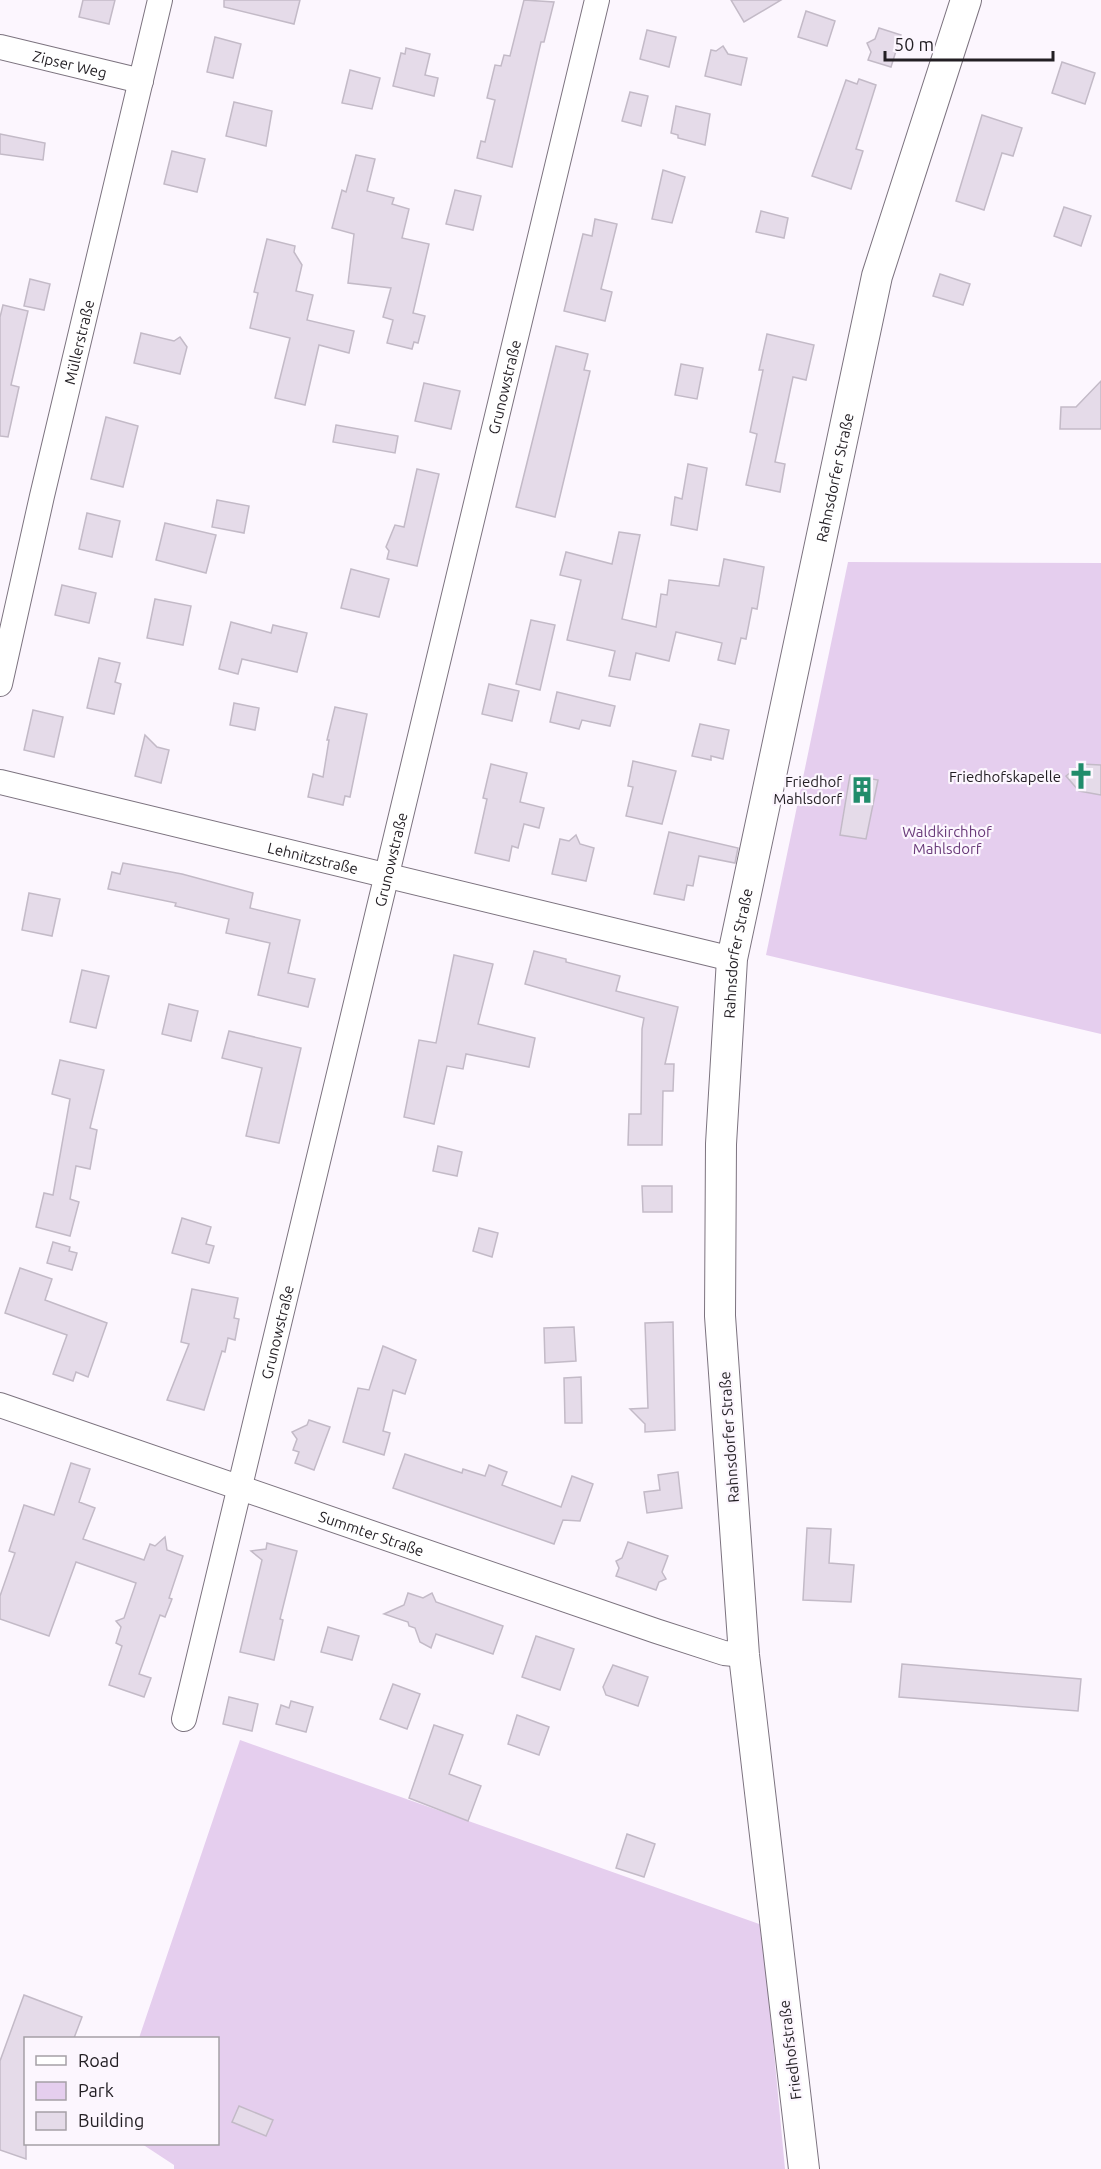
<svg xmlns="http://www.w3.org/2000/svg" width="1101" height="2169" viewBox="0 0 1101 2169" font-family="Ubuntu,sans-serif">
<rect width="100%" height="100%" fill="#fcf6fe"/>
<g fill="#e5ceee">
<polygon points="848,562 1101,563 1101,1034 766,955"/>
<polygon points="240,1740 762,1925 785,2169 174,2169 174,2165 142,2144 218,2144 218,2038 139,2038"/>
</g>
<g fill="#e5dbe9" stroke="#c3bac7" stroke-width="1.5">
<polygon points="83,0 115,0 109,24 79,17"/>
<polygon points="224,0 300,0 294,24 224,7"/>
<polygon points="524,0 554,2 544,42 541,42 512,167 477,158 481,141 485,142 495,100 487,98 495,65 501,66 504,55 510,56"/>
<polygon points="731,0 781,0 744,22"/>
<polygon points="806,11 835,21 827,46 798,37"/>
<polygon points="879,28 901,35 891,67 868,60 871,52 867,43 875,39"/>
<polygon points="647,30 676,37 669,67 640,59"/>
<polygon points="215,37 241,44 233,78 207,72"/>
<polygon points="723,46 728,54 747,58 741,85 705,76 711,50 716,51"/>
<polygon points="406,48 430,54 425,75 438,78 434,96 393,86 401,53 405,54"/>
<polygon points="1062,62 1095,73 1085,104 1052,93"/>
<polygon points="350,70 380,78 372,109 342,103"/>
<polygon points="859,79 876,85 856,149 863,151 851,189 812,176 846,80 857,84"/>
<polygon points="630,92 648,96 641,126 622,121"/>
<polygon points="234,102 272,111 266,146 226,136"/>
<polygon points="676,106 710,114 705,145 678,138 678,135 671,133"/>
<polygon points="982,115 1022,128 1013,156 1002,153 984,210 956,201"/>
<polygon points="0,134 45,143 43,160 0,154"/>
<polygon points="172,151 205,159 197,192 164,184"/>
<polygon points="356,155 375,159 367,191 394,198 392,204 409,209 402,238 429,244 413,313 425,316 418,343 414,342 412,349 387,343 393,320 383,317 391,288 348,283 354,234 332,228 342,190 346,192"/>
<polygon points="663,170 685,177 672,223 652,219"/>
<polygon points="455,190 481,196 473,230 446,224"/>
<polygon points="1064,207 1091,216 1081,246 1054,236"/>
<polygon points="761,211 788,218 784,238 756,232"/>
<polygon points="595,219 617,224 601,289 612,292 605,321 564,311 583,234 592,236"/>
<polygon points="267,239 295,246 294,252 302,265 296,291 313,295 307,320 354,331 349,353 319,345 305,405 275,398 290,338 250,328 258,293 254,292"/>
<polygon points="940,274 970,284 963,305 933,296"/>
<polygon points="30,279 50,284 44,310 24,306"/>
<polygon points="3,305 28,311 11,385 19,387 8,437 0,436 0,317"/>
<polygon points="141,333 174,341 180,337 187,347 180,374 134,363"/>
<polygon points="767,334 814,345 806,380 793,377 775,462 785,464 780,492 746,485 757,434 750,432 763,370 759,370"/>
<polygon points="556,346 588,354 584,370 590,371 555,517 516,507"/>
<polygon points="681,364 703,368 697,399 675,395"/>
<polygon points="1101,381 1101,429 1060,429 1061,407 1076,407"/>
<polygon points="424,383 460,391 451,429 415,421"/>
<polygon points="106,417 138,426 123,487 91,479"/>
<polygon points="336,425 398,436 395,453 333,442"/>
<polygon points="688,464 707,468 697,530 671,525 675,497 682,499"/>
<polygon points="417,469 439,474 417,566 387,559 389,551 386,547 395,525 404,527"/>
<polygon points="217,500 249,506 244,533 212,527"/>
<polygon points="87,513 120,521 112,557 79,549"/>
<polygon points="165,523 216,535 206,573 156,560"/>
<polygon points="619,532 640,535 622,619 656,627 661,594 667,595 669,580 719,586 724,559 764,567 757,609 752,608 746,639 741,638 735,664 718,660 722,643 676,632 669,661 636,653 630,680 609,676 615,651 567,640 581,580 560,575 566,552 612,564"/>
<polygon points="351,569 389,579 379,617 341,608"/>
<polygon points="62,585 96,593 89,623 55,615"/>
<polygon points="155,599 191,606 183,645 147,638"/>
<polygon points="531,620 555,625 540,690 516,684"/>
<polygon points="231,622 271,633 273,625 307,633 297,672 242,659 238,674 219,669"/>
<polygon points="99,658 120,663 115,682 121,684 114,714 87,708"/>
<polygon points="489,684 519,691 512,721 482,714"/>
<polygon points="557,692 615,706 610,726 582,720 579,729 550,722"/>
<polygon points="234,703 259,708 255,730 230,725"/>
<polygon points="335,707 367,714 350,797 345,796 343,805 308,797 313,774 323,777 329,740 327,740"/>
<polygon points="33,710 63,717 54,757 24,750"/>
<polygon points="700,724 729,730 723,759 711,756 711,760 692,756"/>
<polygon points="145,735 157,747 169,750 161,783 135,776"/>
<polygon points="633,761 676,771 662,824 626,816 633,787 628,786"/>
<polygon points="491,764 527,773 520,802 544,808 539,828 524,824 518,848 512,846 509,861 475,853 487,799 483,798"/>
<polygon points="1081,764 1101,765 1101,795 1079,791 1066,776"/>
<polygon points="850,775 878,780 866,839 840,835"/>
<polygon points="669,832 738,848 735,863 699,856 693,886 687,885 684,900 654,894"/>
<polygon points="576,835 580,844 594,848 586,881 552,874 560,839 569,841"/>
<polygon points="123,863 182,874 253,893 250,908 300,920 288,973 315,979 308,1007 258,995 270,943 226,933 229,919 175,906 176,903 108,889 112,872 120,874"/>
<polygon points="29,893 60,899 52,936 22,930"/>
<polygon points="534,951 566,959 566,962 620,976 616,991 678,1007 665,1064 674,1064 673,1091 663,1091 662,1145 628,1145 629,1114 641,1114 642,1029 644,1018 525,984"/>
<polygon points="454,955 493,964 478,1024 535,1038 529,1067 466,1054 463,1069 447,1066 434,1124 404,1117 419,1040 436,1043"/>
<polygon points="82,970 109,976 96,1028 70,1022"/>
<polygon points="169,1004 198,1011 191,1041 162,1034"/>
<polygon points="229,1031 301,1048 279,1143 246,1136 262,1068 222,1058"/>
<polygon points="60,1060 104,1070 90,1128 97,1130 90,1169 76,1166 70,1199 79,1202 70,1236 36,1227 44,1193 53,1195 70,1099 52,1094"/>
<polygon points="438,1146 462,1152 457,1176 433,1171"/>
<polygon points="642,1186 672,1186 672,1212 643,1212"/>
<polygon points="182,1218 211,1227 206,1244 214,1246 209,1263 172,1253"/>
<polygon points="479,1228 498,1233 492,1257 473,1251"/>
<polygon points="53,1242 70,1247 69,1251 77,1253 72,1270 47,1263"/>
<polygon points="20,1268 52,1279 45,1300 107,1323 88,1377 76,1372 73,1381 53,1374 67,1335 5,1313"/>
<polygon points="192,1289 238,1298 234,1318 239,1319 235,1340 228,1338 225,1352 222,1351 204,1410 167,1400 189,1344 181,1342"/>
<polygon points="673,1322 675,1430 645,1432 645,1424 630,1409 648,1408 645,1323"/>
<polygon points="574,1327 576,1361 545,1363 544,1328"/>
<polygon points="383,1346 416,1360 405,1394 393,1390 383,1431 390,1433 384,1455 343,1442 358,1388 369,1390"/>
<polygon points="581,1377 582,1423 565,1423 564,1378"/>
<polygon points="309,1420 330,1427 314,1470 295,1463 299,1452 293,1450 297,1439 292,1432 307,1425"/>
<polygon points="405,1454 462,1473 463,1469 485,1476 489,1465 507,1472 502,1485 561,1507 572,1476 593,1484 580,1521 563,1520 554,1544 393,1488"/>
<polygon points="71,1463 90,1469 79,1502 95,1508 83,1539 144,1560 150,1544 155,1546 165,1537 167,1550 183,1556 169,1598 172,1599 165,1617 160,1615 139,1674 151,1678 144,1697 109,1685 122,1646 116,1643 121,1627 116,1621 124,1618 136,1583 76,1562 49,1636 0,1619 0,1596 15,1553 9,1551 24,1505 54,1515"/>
<polygon points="678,1472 682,1508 647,1513 644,1492 660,1490 658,1475"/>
<polygon points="807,1528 831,1529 829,1563 854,1565 851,1602 803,1600"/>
<polygon points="628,1542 668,1556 662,1572 666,1579 659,1582 656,1590 616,1576 619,1568 616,1561 622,1558"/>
<polygon points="267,1543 297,1551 280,1619 283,1620 274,1660 240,1652 262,1560 251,1551 266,1549"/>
<polygon points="408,1593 423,1598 432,1593 436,1602 503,1626 493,1654 436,1634 431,1648 420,1642 415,1628 409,1626 408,1622 384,1614 404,1605"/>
<polygon points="328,1627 359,1636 352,1660 321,1652"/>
<polygon points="536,1636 574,1649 560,1690 522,1677"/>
<polygon points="902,1664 1081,1679 1078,1711 899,1697"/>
<polygon points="613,1665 648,1677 638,1706 606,1695 603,1687"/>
<polygon points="393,1684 420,1694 407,1729 380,1719"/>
<polygon points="229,1697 258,1704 252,1731 223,1724"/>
<polygon points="291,1701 313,1707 306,1732 276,1724 281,1705 289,1708"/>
<polygon points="517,1715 549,1727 539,1755 508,1744"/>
<polygon points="434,1725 463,1735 449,1774 481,1786 468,1821 409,1798"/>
<polygon points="627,1834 655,1844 644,1877 616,1868"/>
<polygon points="24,1995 82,2017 74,2038 26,2038 26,2159 0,2150 0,2061"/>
<polygon points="239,2106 273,2120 266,2136 232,2122"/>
</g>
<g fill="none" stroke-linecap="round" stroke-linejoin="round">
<defs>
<g id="minor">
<path id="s1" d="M0,47L141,81"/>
<path id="s2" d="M0,684L42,496L160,0"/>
<path id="s3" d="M0,782L732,959"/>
<path id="s4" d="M0,1405L656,1631L724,1653L744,1655"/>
<path id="s5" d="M184,1719L597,0"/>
</g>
<g id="tertiary">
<path id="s6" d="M804,2169L744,1655L720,1316L721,1144L732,959L877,276L966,0"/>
</g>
</defs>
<use href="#minor" stroke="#7c737f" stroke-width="26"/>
<use href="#tertiary" stroke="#7c737f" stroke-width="32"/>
<use href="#minor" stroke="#fff" stroke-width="24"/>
<use href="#tertiary" stroke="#fff" stroke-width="30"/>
</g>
<defs>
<symbol id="church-bare" viewBox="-9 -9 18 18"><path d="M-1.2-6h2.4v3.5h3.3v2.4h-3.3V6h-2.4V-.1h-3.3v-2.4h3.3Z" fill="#218c6b" stroke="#fcf6fe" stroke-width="2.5" paint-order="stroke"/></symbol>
<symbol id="building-bare" viewBox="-9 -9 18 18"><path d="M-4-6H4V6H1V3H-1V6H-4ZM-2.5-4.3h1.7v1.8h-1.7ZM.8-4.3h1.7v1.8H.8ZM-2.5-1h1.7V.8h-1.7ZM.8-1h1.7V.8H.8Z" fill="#218c6b" stroke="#fcf6fe" stroke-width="2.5" paint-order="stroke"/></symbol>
</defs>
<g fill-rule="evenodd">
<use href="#church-bare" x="1062" y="757" width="38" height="38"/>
<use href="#building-bare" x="843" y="771" width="38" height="38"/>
</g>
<g text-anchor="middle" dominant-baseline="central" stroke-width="4.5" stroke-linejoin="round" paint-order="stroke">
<g font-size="15" fill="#221e23" stroke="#fcf6fe">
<text stroke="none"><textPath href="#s1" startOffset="72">Zipser Weg</textPath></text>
<text stroke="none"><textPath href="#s2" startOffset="351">Müllerstraße</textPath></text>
<text stroke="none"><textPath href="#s5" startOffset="1370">Grunowstraße</textPath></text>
<text stroke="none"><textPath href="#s6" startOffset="1707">Rahnsdorfer Straße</textPath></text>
<text stroke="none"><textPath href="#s3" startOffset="322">Lehnitzstraße</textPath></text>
<text stroke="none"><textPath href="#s5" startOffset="884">Grunowstraße</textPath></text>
<text stroke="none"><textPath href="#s6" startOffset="1221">Rahnsdorfer Straße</textPath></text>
<text stroke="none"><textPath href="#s5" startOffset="398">Grunowstraße</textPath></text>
<text transform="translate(729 1437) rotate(-94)">Rahnsdorfer Straße</text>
<text stroke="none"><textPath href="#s4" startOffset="393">Summter Straße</textPath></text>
<text transform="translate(790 2050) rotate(-97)">Friedhofstraße</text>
</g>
<g font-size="15" fill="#221e23" stroke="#fcf6fe" text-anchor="end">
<text x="1061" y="776">Friedhofskapelle</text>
<text x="842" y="781">Friedhof<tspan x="842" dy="17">Mahlsdorf</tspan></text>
</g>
<g font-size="15" fill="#6a3b7a" stroke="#fcf6fe">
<text x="947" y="831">Waldkirchhof<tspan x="947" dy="17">Mahlsdorf</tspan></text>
</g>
</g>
<rect x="24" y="2037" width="195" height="108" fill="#fcf6fe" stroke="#a5a0a6" stroke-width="1.5"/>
<rect x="36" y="2056" width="30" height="9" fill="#ffffff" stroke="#a5a0a6" stroke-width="1.5"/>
<text x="78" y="2067" font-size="18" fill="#221e23">Road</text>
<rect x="36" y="2082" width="30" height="18" fill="#e5ceee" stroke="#a5a0a6" stroke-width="1.5"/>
<text x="78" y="2097" font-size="18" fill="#221e23">Park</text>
<rect x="36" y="2112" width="30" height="18" fill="#e5dbe9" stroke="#a5a0a6" stroke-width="1.5"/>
<text x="78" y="2127" font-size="18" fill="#221e23">Building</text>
<path d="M885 51v9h168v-9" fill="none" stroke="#221e23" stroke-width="3"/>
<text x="894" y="51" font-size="18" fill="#221e23" stroke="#fcf6fe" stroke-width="4.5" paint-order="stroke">50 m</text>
</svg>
